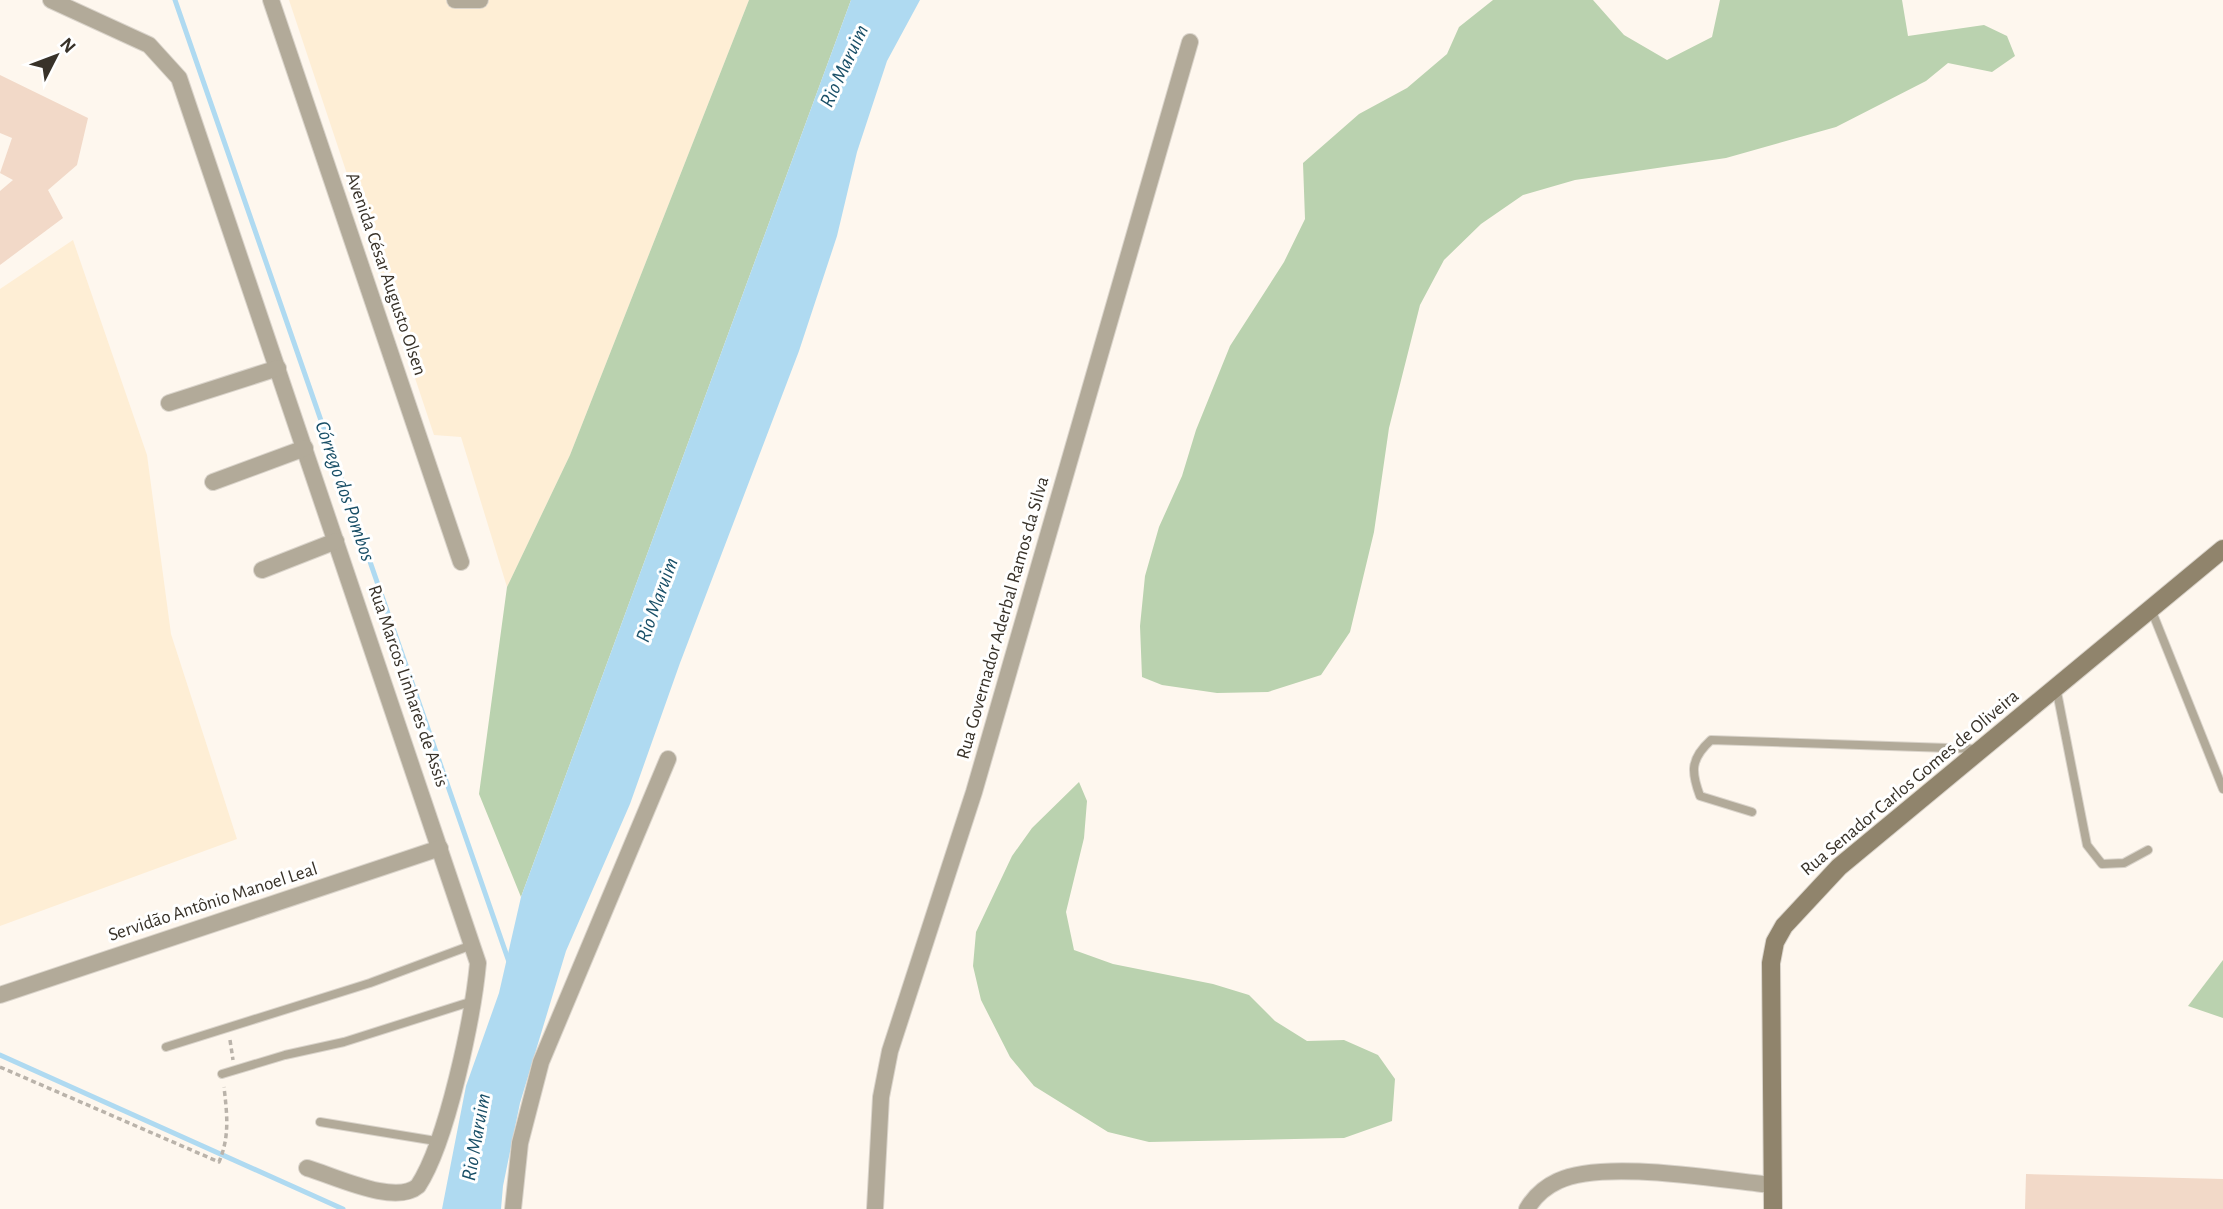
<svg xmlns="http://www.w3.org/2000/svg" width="2223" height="1209" viewBox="0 0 2223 1209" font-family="'Alegreya Sans',sans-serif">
<rect width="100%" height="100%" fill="#fef7ee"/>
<g fill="#feeed5">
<polygon points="289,0 749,0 570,455 507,587 461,437 434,435"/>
<polygon points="73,240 147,455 171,634 237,839 0,926 0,289"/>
</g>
<g fill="#bad2af">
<polygon points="749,0 851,0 521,897 479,794 507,587 570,455"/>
<polygon points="1493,0 1593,0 1624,35 1667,60 1712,37 1720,0 1902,0 1908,36 1984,25 2007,36 2015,56 1992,72 1948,63 1926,81 1836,127 1726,158 1575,180 1523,195 1481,224 1444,260 1420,305 1389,428 1374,532 1350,632 1321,675 1268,692 1217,693 1162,685 1142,677 1140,626 1145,576 1159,527 1182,476 1196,430 1230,346 1284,262 1305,219 1303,163 1359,114 1407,88 1447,54 1459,27"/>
<polygon points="1079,782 1087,801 1084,838 1066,912 1074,950 1113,964 1213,984 1249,995 1275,1021 1307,1041 1344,1040 1378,1055 1395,1079 1392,1121 1344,1138 1149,1142 1108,1132 1034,1086 1010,1057 981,1000 973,966 976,932 1012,856 1032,828"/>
<polygon points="2223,960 2223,1018 2188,1006"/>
</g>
<polygon fill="#afdaf1" points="851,0 920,0 887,61 857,152 837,236 799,351 680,663 630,804 566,951 520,1103 503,1186 501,1209 442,1209 466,1086 499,993 521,897"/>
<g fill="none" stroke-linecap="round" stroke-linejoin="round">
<g stroke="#afdaf1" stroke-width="5">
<polyline points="175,0 509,962"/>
<polyline points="0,1055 343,1209"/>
</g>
</g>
<g fill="#f2d9c8">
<polygon points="0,75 88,118 77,165 48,190 63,218 0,265 0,191 13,180 0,173 12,138 0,133"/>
<polygon points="2026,1174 2223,1179 2223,1209 2025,1209"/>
</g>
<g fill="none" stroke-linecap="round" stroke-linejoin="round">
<defs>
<g id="service">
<polyline points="2151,609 2223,789"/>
<polyline points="2056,687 2087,845 2102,864 2124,863 2148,850"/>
<path d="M1752,812L1700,796C1691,772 1690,759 1711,740L1978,749"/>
<polyline points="166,1047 370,983 472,945"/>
<polyline points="222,1074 285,1055 344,1042 473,1001"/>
<polyline points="320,1122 436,1141"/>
</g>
<g id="minor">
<path d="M51,0L149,45L179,78L478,963C473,1017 447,1142 418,1186C395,1206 335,1176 307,1168"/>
<polyline points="271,0 461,562"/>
<polyline points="455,0 480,0"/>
<polyline points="169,403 278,368"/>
<polyline points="213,482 305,448"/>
<polyline points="262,570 336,541"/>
<polyline points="0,995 440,848"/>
<polyline points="513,1209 520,1143 541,1062 668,759"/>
<polyline points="875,1209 881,1097 890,1051 974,792 1190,42"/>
<path d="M1527,1209C1534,1197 1545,1187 1558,1181C1603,1159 1720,1180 1772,1185"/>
</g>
<polyline id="secondary" points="1773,1209 1771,963 1775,942 1784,926 1839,867 2223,549"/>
</defs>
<use href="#service" stroke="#dad4cb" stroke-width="10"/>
<use href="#minor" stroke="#dad4cb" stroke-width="18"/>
<use href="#secondary" stroke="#dad4cb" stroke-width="20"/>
<g stroke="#bab3aa" stroke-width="3.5" stroke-dasharray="5 3.5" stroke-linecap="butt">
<polyline points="230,1040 233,1060"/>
<path d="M0,1067L219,1162C230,1136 227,1114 224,1087"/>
</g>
<use href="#service" stroke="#b2aa99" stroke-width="8"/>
<use href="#minor" stroke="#b2aa99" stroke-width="16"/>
<use href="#secondary" stroke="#90846c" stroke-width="18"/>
</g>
<g text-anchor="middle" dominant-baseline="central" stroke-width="6" stroke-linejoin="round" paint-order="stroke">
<g font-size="19" fill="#383229" stroke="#fff">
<text transform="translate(386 274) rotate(71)">Avenida César Augusto Olsen</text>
<text transform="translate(1003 618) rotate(-74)">Rua Governador Aderbal Ramos da Silva</text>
<text transform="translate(408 686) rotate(71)">Rua Marcos Linhares de Assis</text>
<text transform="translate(1910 783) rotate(-40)">Rua Senador Carlos Gomes de Oliveira</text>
<text transform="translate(213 902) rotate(-18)">Servidão Antônio Manoel Leal</text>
</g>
<g font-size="21" font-style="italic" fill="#194f67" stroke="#fff">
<text transform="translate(844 66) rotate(-65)">Rio Maruim</text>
<text transform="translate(345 491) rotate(71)">Córrego dos Pombos</text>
<text transform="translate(657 600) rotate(-70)">Rio Maruim</text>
<text transform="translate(476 1137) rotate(-80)">Rio Maruim</text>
</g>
</g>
<g transform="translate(56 56) rotate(48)" stroke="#ffffff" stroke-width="5" paint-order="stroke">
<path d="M0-5L12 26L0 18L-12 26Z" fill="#383229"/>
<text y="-10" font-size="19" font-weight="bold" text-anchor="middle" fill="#383229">N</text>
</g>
</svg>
